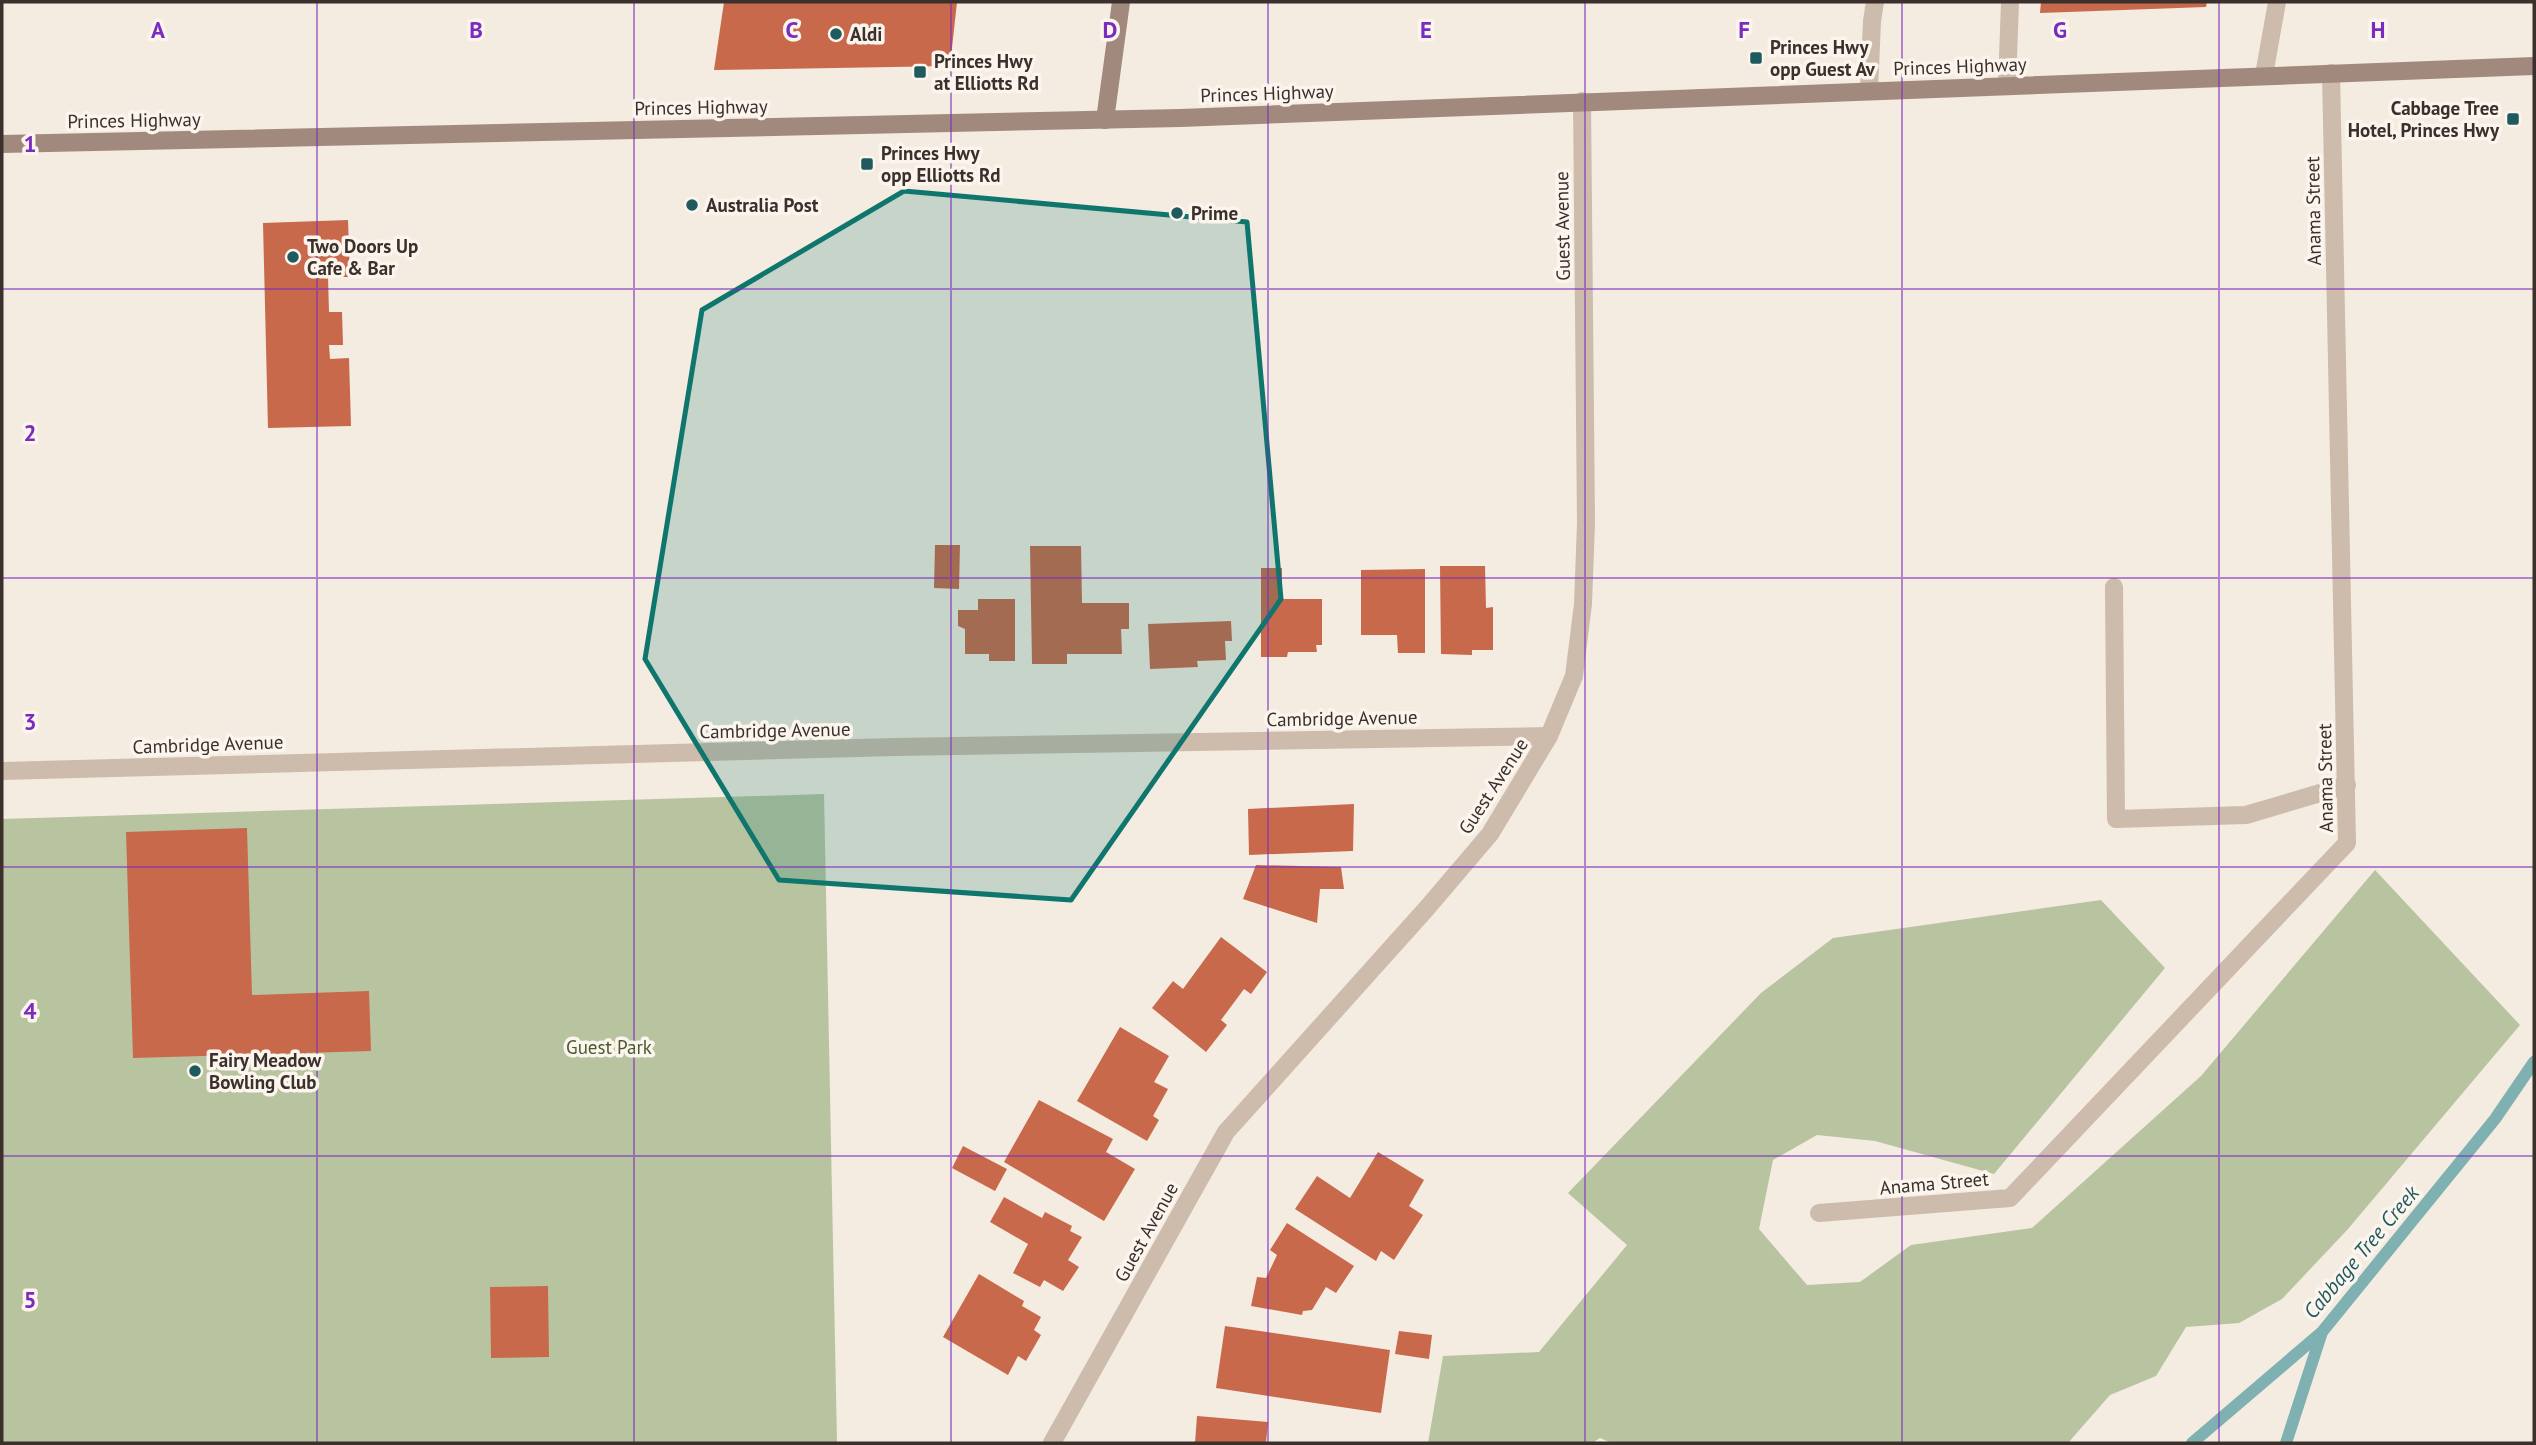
<svg xmlns="http://www.w3.org/2000/svg" width="2536" height="1445" viewBox="0 0 2536 1445" font-family="'PT Sans',sans-serif">
<rect width="100%" height="100%" fill="#f4ebe1"/>
<g fill="#b8c4a0">
<polygon points="824,794 837,1443 2,1443 2,819"/>
<polygon points="2375,870 2520,1025 2348,1229 2282,1299 2239,1323 2186,1327 2156,1376 2110,1395 2068,1443 1612,1443 1600,1438 1592,1443 1428,1443 1443,1356 1539,1352 1627,1245 1568,1193 1761,993 1833,938 2101,900 2165,968 1994,1174 1875,1141 1817,1135 1773,1160 1759,1229 1807,1285 1860,1282 1911,1245 2032,1228 2201,1076"/>
</g>
<g fill="none" stroke-linecap="round" stroke-linejoin="round">
<g stroke="#7fb0b2" stroke-width="12">
<polyline points="2192,1443 2322,1332 2495,1119 2534,1062"/>
<polyline points="2286,1443 2322,1332"/>
</g>
</g>
<g fill="#c8694b">
<polygon points="724,2 957,2 950,66 714,70"/>
<polygon points="2041,2 2207,2 2206,7 2040,13"/>
<polygon points="348,220 350,277 328,277 329,312 342,312 343,345 329,345 330,359 349,358 351,426 268,428 263,223"/>
<polygon points="935,545 960,545 959,589 934,588"/>
<polygon points="1030,546 1081,546 1082,603 1129,603 1129,629 1121,629 1122,654 1067,654 1067,664 1032,664"/>
<polygon points="1440,566 1485,566 1486,608 1493,607 1493,650 1472,650 1472,655 1441,654"/>
<polygon points="1261,568 1282,568 1282,599 1322,599 1322,645 1316,645 1317,652 1288,652 1287,657 1261,657"/>
<polygon points="1425,569 1425,653 1398,653 1397,635 1361,635 1361,570"/>
<polygon points="978,599 1015,599 1015,661 989,661 989,654 965,654 965,629 958,626 958,610 978,610"/>
<polygon points="1231,621 1232,641 1225,641 1226,660 1197,661 1198,667 1150,669 1148,624"/>
<polygon points="1354,804 1353,851 1249,855 1248,809"/>
<polygon points="247,828 252,995 369,991 371,1051 133,1058 126,832"/>
<polygon points="1256,865 1341,867 1344,889 1320,889 1317,923 1243,899"/>
<polygon points="1221,937 1267,972 1251,994 1244,989 1221,1020 1227,1025 1206,1052 1152,1008 1173,981 1183,989"/>
<polygon points="1120,1027 1169,1056 1154,1082 1168,1089 1153,1116 1159,1120 1147,1141 1077,1101"/>
<polygon points="1039,1100 1113,1139 1106,1152 1135,1169 1104,1221 1004,1162"/>
<polygon points="963,1146 1007,1169 995,1191 952,1168"/>
<polygon points="1378,1152 1424,1180 1409,1206 1423,1215 1394,1260 1381,1251 1376,1261 1295,1209 1317,1176 1350,1198"/>
<polygon points="1004,1197 1042,1218 1045,1212 1072,1226 1070,1231 1082,1237 1068,1260 1079,1267 1063,1291 1044,1280 1040,1287 1013,1273 1028,1244 990,1222"/>
<polygon points="1287,1223 1354,1266 1336,1293 1326,1287 1312,1310 1303,1311 1302,1315 1251,1306 1257,1277 1266,1278 1277,1255 1270,1250"/>
<polygon points="979,1274 1024,1301 1022,1306 1041,1317 1034,1330 1041,1335 1026,1361 1018,1356 1008,1375 943,1337"/>
<polygon points="548,1286 549,1357 491,1358 490,1287"/>
<polygon points="1225,1326 1390,1350 1381,1413 1216,1388"/>
<polygon points="1399,1331 1432,1335 1429,1359 1395,1354"/>
<polygon points="1197,1416 1268,1422 1266,1443 1195,1443"/>
</g>
<g fill="none" stroke-linecap="round" stroke-linejoin="round">
<g stroke="#cdbbac" stroke-width="18">
<polyline points="2007,85 2010,2"/>
<polyline points="1869,91 1872,21 1875,2"/>
<polyline points="2114,587 2116,819 2246,815 2347,785"/>
</g>
<g stroke="#cdbbac" stroke-width="18">
<polyline points="2264,75 2277,2"/>
<polyline points="2,771 895,747 1549,736"/>
<polyline points="1819,1213 2010,1198 2347,843 2331,73"/>
<polyline points="1052,1443 1226,1132 1427,908 1490,834 1549,736 1574,676 1583,604 1586,523 1582,101"/>
</g>
<g stroke="#a18a7d" stroke-width="18">
<polyline points="1105,120 1121,2"/>
<polyline points="2,144 1180,118 2534,66"/>
</g>
</g>
<path fill="#0f766e" fill-opacity="0.2" stroke="#0f766e" stroke-width="5" stroke-linejoin="round" d="M904,191L1247,222L1281,599L1071,900L779,880L645,659L702,310Z"/>
<path fill="none" stroke="#7b2cbf" stroke-width="2" stroke-opacity="0.55" d="M317,2V1443M634,2V1443M951,2V1443M1268,2V1443M1585,2V1443M1902,2V1443M2219,2V1443M2,289H2534M2,578H2534M2,867H2534M2,1156H2534"/>
<g fill="#1f5a5e" stroke="#fbf5ee" stroke-width="2.5">
<circle cx="836" cy="34" r="7"/>
<rect x="1749" y="51" width="14" height="14" rx="3.5"/>
<rect x="913" y="65" width="14" height="14" rx="3.5"/>
<rect x="2506" y="112" width="14" height="14" rx="3.5"/>
<rect x="860" y="157" width="14" height="14" rx="3.5"/>
<circle cx="692" cy="205" r="7"/>
<circle cx="1177" cy="213" r="7"/>
<circle cx="293" cy="257" r="7"/>
<circle cx="195" cy="1071" r="7"/>
</g>
<g text-anchor="middle" dominant-baseline="central" stroke-width="7" stroke-linejoin="round" paint-order="stroke">
<g font-size="19" font-weight="bold" fill="#3b302b" stroke="#fbf5ee" text-anchor="start">
<text x="850" y="34">Aldi</text>
<text x="1770" y="47">Princes Hwy<tspan x="1770" dy="22">opp Guest Av</tspan></text>
<text x="934" y="61">Princes Hwy<tspan x="934" dy="22">at Elliotts Rd</tspan></text>
<text x="2499" y="108" text-anchor="end">Cabbage Tree<tspan x="2499" dy="22">Hotel, Princes Hwy</tspan></text>
<text x="881" y="153">Princes Hwy<tspan x="881" dy="22">opp Elliotts Rd</tspan></text>
<text x="706" y="205">Australia Post</text>
<text x="1191" y="213">Prime</text>
<text x="307" y="246">Two Doors Up<tspan x="307" dy="22">Cafe &amp; Bar</tspan></text>
<text x="209" y="1060">Fairy Meadow<tspan x="209" dy="22">Bowling Club</tspan></text>
</g>
<g font-size="19" fill="#3b302b" stroke="#fbf5ee">
<text transform="translate(1960 66) rotate(-2)">Princes Highway</text>
<text transform="translate(1267 93) rotate(-2)">Princes Highway</text>
<text transform="translate(701 107) rotate(-1)">Princes Highway</text>
<text transform="translate(134 120) rotate(-1)">Princes Highway</text>
<text transform="translate(2313 211) rotate(-91)">Anama Street</text>
<text transform="translate(1562 226) rotate(-91)">Guest Avenue</text>
<text transform="translate(1342 718) rotate(-1)">Cambridge Avenue</text>
<text transform="translate(775 730) rotate(-1)">Cambridge Avenue</text>
<text transform="translate(208 744) rotate(-2)">Cambridge Avenue</text>
<text transform="translate(2325 778) rotate(-91)">Anama Street</text>
<text transform="translate(1493 786) rotate(-57)">Guest Avenue</text>
<text transform="translate(1934 1183) rotate(-5)">Anama Street</text>
<text transform="translate(1146 1232) rotate(-61)">Guest Avenue</text>
</g>
<g font-size="19" fill="#4a5a2e" stroke="#fbf5ee">
<text x="609" y="1047">Guest Park</text>
</g>
<g font-size="21" font-style="italic" fill="#1f5a5e" stroke="#fbf5ee">
<text transform="translate(2361 1252) rotate(-50)">Cabbage Tree Creek</text>
</g>
</g>
<g font-size="23" text-anchor="middle" font-weight="bold" fill="#7b2cbf" stroke="#fbf5ee" stroke-width="7" stroke-linejoin="round" paint-order="stroke">
<text x="158" y="38">A</text>
<text x="476" y="38">B</text>
<text x="792" y="38">C</text>
<text x="1110" y="38">D</text>
<text x="1426" y="38">E</text>
<text x="1744" y="38">F</text>
<text x="2060" y="38">G</text>
<text x="2378" y="38">H</text>
<text x="30" y="152">1</text>
<text x="30" y="441">2</text>
<text x="30" y="730">3</text>
<text x="30" y="1019">4</text>
<text x="30" y="1308">5</text>
</g>
<rect width="2536" height="1445" fill="none" stroke="#3b302b" stroke-width="7"/>
</svg>
